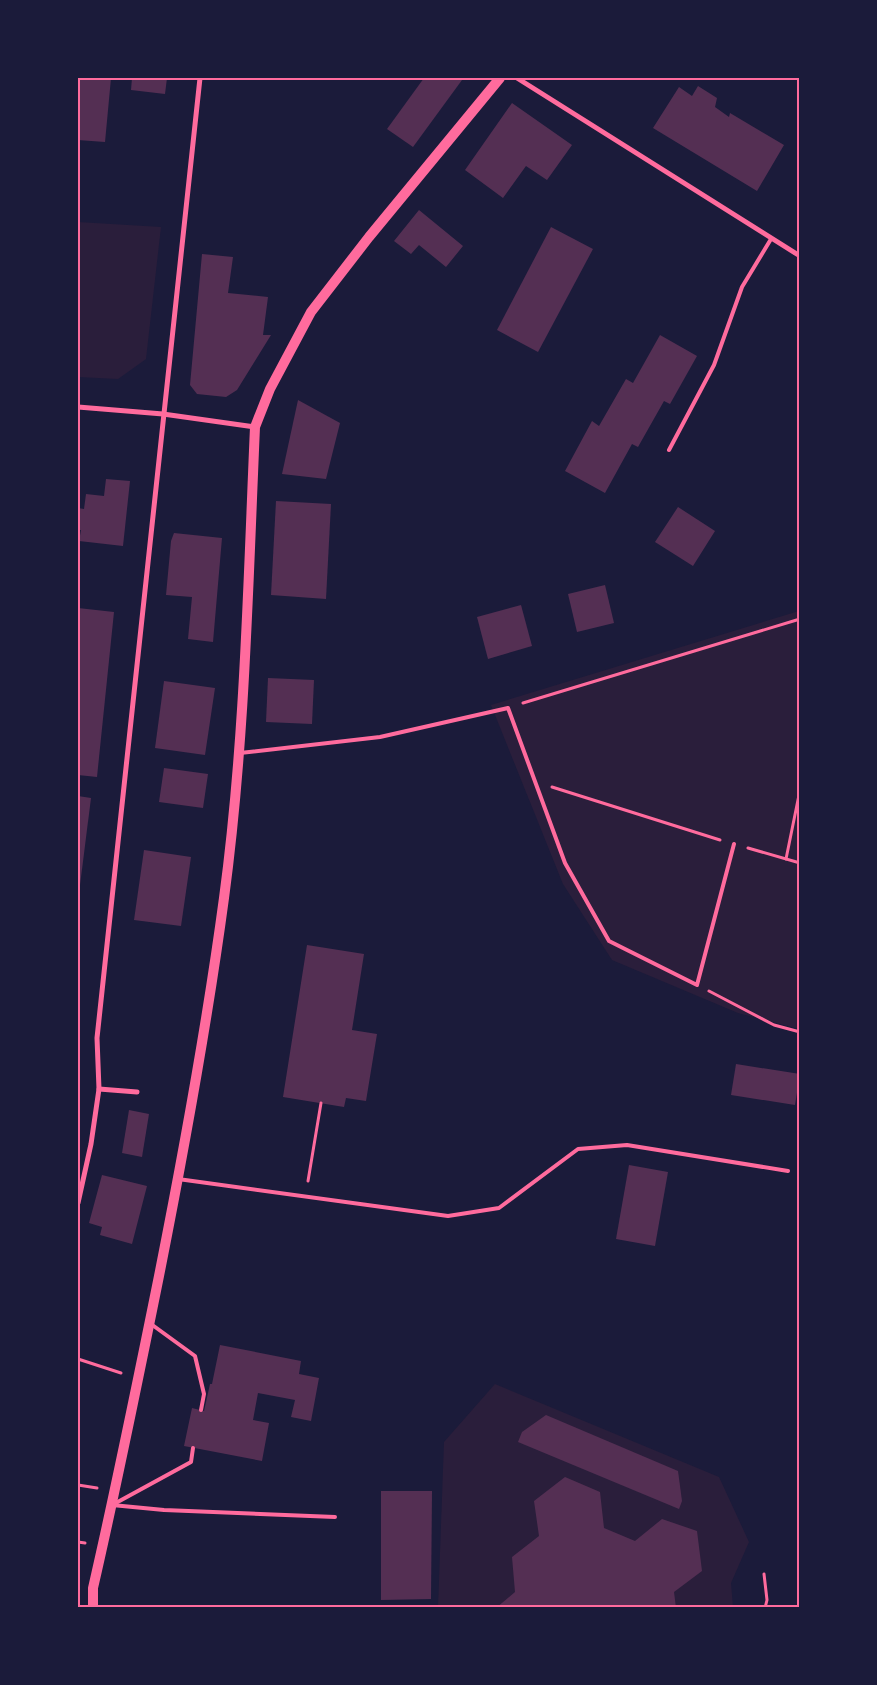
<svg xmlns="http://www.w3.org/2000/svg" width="877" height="1685" viewBox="0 0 877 1685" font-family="Raleway,sans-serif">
<rect width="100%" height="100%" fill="#1b1b3a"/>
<g fill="#2a1e3b">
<polygon points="78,222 161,227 146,359 118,379 78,377"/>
<polygon points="799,611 799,1029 738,1013 612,960 563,884 491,705"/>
<polygon points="495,1384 719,1477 749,1542 731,1583 733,1607 438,1608 444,1442"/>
</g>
<g fill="#542f53">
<polygon points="78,78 111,78 105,142 78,140"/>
<polygon points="132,78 167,78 165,94 131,90"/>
<polygon points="424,78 458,78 462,80 413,147 387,129"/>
<polygon points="698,86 717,98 715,107 729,117 730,113 784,145 757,191 653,128 679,87 692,96"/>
<polygon points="512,103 572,145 547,180 526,166 503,198 465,170"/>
<polygon points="419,210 463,246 446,267 419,245 411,254 394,241"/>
<polygon points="551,227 593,249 538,352 497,330"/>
<polygon points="202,254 233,257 228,293 268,297 263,335 271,335 237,390 226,397 197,394 190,385"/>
<polygon points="660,335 697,356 670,404 664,401 638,447 632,444 605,493 565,471 592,421 599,426 626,379 633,383"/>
<polygon points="298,400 340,423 326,479 282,474"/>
<polygon points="106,479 130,481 123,546 79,541 81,530 78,530 78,508 84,509 86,494 104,496"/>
<polygon points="276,501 331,504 326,599 271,595"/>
<polygon points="678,507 715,531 693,566 655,542"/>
<polygon points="174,533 222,538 213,642 188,639 192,597 166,595 171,541"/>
<polygon points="605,585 614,623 577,632 568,594"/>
<polygon points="521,605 532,646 488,659 477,617"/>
<polygon points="78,608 114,612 97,777 78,775"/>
<polygon points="268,678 314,680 312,724 266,722"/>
<polygon points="164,681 215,688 205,755 155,748"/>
<polygon points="164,768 208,774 203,808 159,802"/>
<polygon points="78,796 91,798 79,893 78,892"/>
<polygon points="144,850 191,857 181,926 134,920"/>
<polygon points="307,945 364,954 352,1030 377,1034 366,1101 346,1098 344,1107 283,1097"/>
<polygon points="736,1064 800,1074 795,1105 731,1095"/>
<polygon points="129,1110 149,1114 142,1157 122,1153"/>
<polygon points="629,1165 668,1172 655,1246 616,1239"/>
<polygon points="102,1175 147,1186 132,1244 100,1235 102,1227 89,1223"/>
<polygon points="220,1345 301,1361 299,1374 319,1378 311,1421 291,1417 295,1400 258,1393 253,1420 269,1423 262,1461 184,1446 192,1408 204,1411 210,1384 212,1384"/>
<polygon points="546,1415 678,1471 682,1501 679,1509 518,1442 522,1432"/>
<polygon points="565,1477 600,1492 604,1528 635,1541 662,1519 697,1531 702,1571 674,1592 676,1608 496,1608 515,1592 512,1557 539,1536 534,1501"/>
<polygon points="381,1491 432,1491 431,1599 381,1600"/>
</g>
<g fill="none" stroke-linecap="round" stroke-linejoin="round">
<g stroke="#ff6b9d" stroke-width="3">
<polyline points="523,703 800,619"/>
<polyline points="552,787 720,840"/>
<polyline points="748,848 800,863"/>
<polyline points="786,859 800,790"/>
<polyline points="709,991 774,1025 800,1032"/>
<polyline points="308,1181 321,1103"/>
<polyline points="78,1359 121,1373"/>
<polyline points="78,1485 97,1488"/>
<polyline points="78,1542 85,1543"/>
<polyline points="764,1574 767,1600 765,1608"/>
</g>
<g stroke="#ff6b9d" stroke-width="4">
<polyline points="669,450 714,365 742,287 771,239"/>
<polyline points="240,753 380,737 508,708 565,863 609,941 697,985 734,844"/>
<polyline points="178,1179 448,1216 499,1208 578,1149 627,1145 788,1171"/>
<polyline points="151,1324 195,1356 204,1394 201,1410"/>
<polyline points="114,1504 191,1462 193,1448"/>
<polyline points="112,1505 164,1510 335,1517"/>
</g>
<g stroke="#ff6b9d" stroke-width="5">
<polyline points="517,78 800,256"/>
<polyline points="78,407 163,414 255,427"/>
<polyline points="99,1089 137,1092"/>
<polyline points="78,1203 91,1144 99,1089 97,1038 200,78"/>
</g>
<path stroke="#ff6b9d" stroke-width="10" d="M93,1608V1588C117,1484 138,1380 159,1276C184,1150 207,1025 224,898C245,742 248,584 255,427L270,389L311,312L369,237L500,78"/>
</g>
<rect width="877" height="1685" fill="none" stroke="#1b1b3a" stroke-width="158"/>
<rect x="79" y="79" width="719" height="1527" fill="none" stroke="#ff6b9d" stroke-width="2"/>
</svg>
